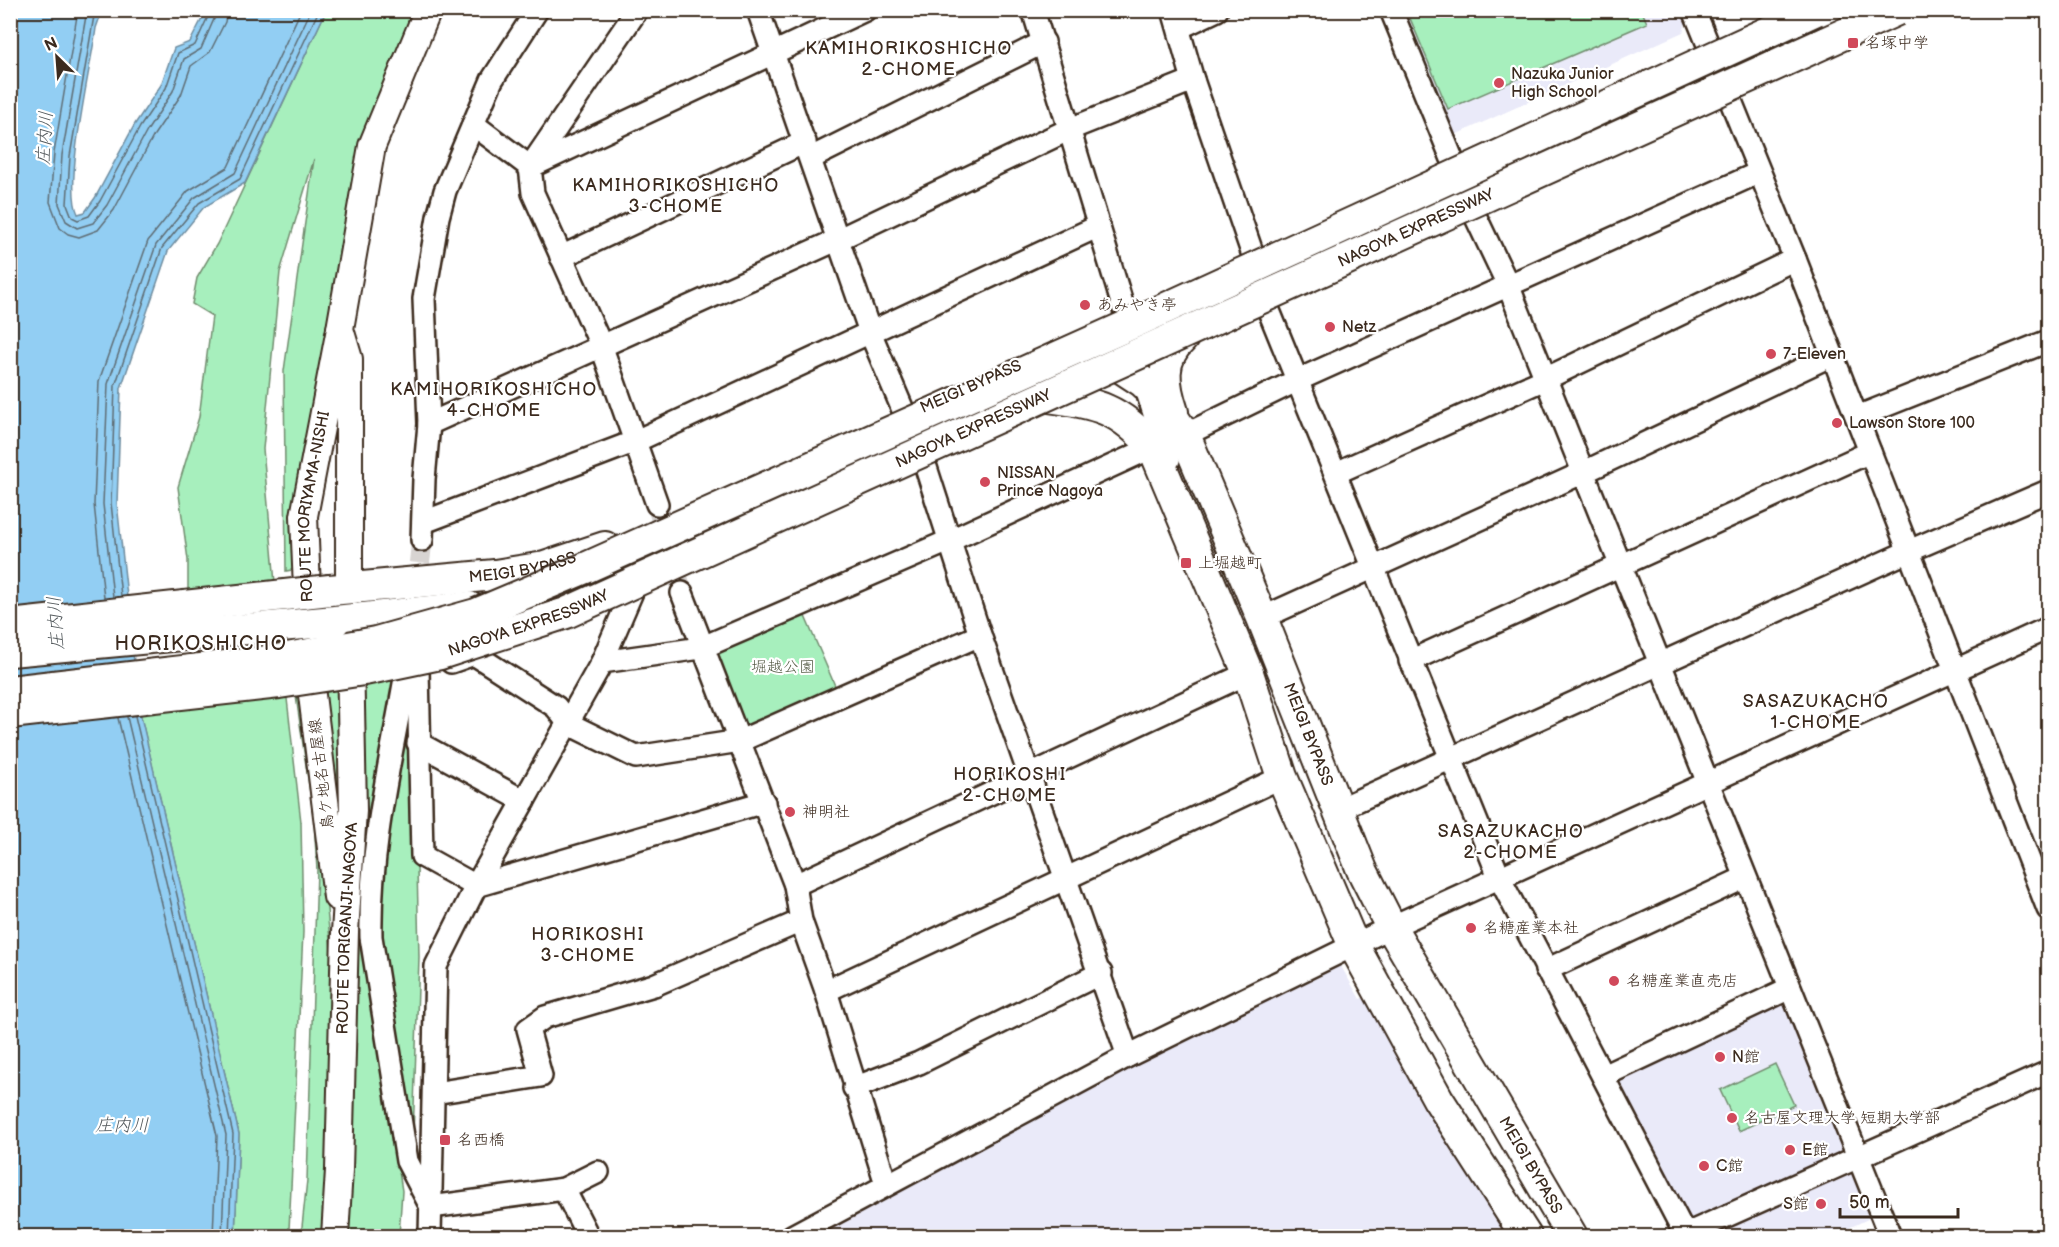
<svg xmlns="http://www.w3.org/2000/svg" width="2059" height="1247" viewBox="0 0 2059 1247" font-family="'Balsamiq Sans','Klee One',sans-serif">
<rect width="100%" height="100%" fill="#fff"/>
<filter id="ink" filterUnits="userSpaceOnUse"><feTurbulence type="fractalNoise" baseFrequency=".0167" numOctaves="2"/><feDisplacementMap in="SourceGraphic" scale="12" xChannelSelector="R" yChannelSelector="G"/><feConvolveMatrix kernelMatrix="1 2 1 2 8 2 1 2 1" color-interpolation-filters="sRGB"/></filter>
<g filter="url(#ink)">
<g fill="#eaeaf9">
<polygon points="1681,10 1686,23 1683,32 1453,136 1399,11"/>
<polygon points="1339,963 1360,999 1367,996 1512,1236 815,1236 1131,1066"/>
<polygon points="1778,1001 1785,1004 1846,1154 1696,1222 1686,1220 1613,1083"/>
<polygon points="1846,1173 1854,1174 1872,1217 1832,1236 1704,1236"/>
</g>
<g fill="#a7efbd" stroke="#718c6e" stroke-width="1.5">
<polygon points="326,11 417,11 373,116 342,242 316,401 297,569 286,571 284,371 314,159 280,272 263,449 275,583 188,591 188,560 178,487 199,417 212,316 192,304 197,278 217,244"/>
<polygon points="1407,11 1642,11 1647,23 1448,109"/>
<polygon points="804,614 836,688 738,731 712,655"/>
<polygon points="407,663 422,856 417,867 419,957 413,1137 370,902 347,900 323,868 338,1022 326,1236 301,1236 307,1180 317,870 314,821 295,689"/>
<polygon points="286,690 301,822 303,932 289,1230 288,1236 235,1236 239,1134 139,709"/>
<polygon points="363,933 402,1191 399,1236 344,1236 356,935"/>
<polygon points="1775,1064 1794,1105 1739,1131 1720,1090"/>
</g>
<path fill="#92cef3" stroke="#6f8c9e" stroke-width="1.5" d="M18,11H102L96,28C91,67 63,185 78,214L85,212L95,198L135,124L161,85L174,48L190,42L206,11H326L245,183L204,207L168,251L121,388L117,503L139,708L239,1134L235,1236H11V38Z"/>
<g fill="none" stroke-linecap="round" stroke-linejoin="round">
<g stroke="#5e6c73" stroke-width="1.5">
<polyline points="78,10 54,153 50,202 60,228 68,234 79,237 98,230 114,210 154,135 181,95 191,66 210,52 225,22 227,10"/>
<polyline points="87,10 62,155 59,204 66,221 77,228 93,223 107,205 147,131 173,91 184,59 201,49 218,10"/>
<polyline points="95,10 70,156 67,204 72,217 78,220 89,216 100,201 140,127 166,88 178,53 195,45 211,10"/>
<polyline points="121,596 111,503 115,386 162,248 199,203 240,179 319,10"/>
<polyline points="113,597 103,504 108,384 156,245 194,198 235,173 311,10"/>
<polyline points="104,598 94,504 99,381 148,241 188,191 228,167 301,10"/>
<polyline points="135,716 233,1134 229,1236"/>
<polyline points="127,717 226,1135 222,1236"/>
<polyline points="118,718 217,1136 213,1236"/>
</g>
<g stroke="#d8d4d2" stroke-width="21" stroke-dasharray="21 10" stroke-linecap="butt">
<polyline points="657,504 682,593"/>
<polyline points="416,594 422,540"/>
</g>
<defs>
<g id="minor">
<polyline points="637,10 530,167 533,193 601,345 657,504"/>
<polyline points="758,10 870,332 922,455 980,635 1128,1056"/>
<polyline points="1033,10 1132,336"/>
<polyline points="1173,10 1193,80 1256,264"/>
<polyline points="1391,10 1457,171"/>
<polyline points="1694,10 1795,259 2048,909"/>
<polyline points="1179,28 1217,10"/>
<polyline points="473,124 530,167 865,10"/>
<polyline points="811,158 1044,42"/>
<polyline points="1471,207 1508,285 1890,1236"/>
<polyline points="561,257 805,142"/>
<polyline points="1265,301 1500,879 1686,1236"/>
<polyline points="1147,392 1169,460"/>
<polyline points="1857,417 2048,341"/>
<polyline points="429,424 839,239 1070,129 1193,80"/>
<polyline points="1185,435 1298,380 1758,173"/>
<polyline points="1336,473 1545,379 1795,259"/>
<polyline points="424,522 636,441 1099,226"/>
<polyline points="422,540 424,479 429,424 424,299 438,217 445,191 492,80 537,10"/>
<polyline points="682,593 795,885 801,921 826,991 886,1184"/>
<polyline points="1262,618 1582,473 1832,355"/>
<path d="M410,649C395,744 369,840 371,937L407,1161L431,1207L564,1189L598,1172"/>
<polyline points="1410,661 1870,452"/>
<polyline points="451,662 474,654 556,707 569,724 636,757 740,741 980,635"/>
<polyline points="602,662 701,648 951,540 1153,447"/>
<polyline points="412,666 418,669 422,856 476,886 764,802"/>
<polyline points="418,743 524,801"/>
<polyline points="1339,809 1909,551 2048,491"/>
<polyline points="795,885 1248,673"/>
<polyline points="1546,970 1744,878"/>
<polyline points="826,991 1282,777"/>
<polyline points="1603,1076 1790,988"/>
<polyline points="854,1088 919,1063 1101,973"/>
<polyline points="434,1093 541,1076 528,1029 545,1017 654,985 801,921"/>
<polyline points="564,1189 588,1236"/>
<polyline points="430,1236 436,966 476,886 602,662 638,578"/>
<polyline points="792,1236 1128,1056 1391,927 2048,628"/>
<polyline points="1682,1236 2048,1072"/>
</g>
<g id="major">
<polyline points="349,588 349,359 340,329 372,146 428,10"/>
<path id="s1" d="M337,897L311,687L304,516L340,329"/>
<path id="s2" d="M335,1236L339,1170L345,932L353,811L350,653"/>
</g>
<g id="highway">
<polyline points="1793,34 1843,10"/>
<path id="s3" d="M1093,357L1117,365L1143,382L1160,398L1185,435L1262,618L1362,870L1391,927L1572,1236"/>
<path d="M1048,397C1097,403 1120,409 1153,447L1248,673L1282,777L1354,946L1438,1099L1526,1236"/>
<path d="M1173,412C1164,385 1159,359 1183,338"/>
<path id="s4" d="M330,590L495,575L545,567L605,547"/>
<polyline points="517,602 614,584"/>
<polyline points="335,621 469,607"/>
</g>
</defs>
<use href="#minor" stroke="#3b2a1e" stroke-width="26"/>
<use href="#major" stroke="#3b2a1e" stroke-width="30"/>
<use href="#highway" stroke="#3b2a1e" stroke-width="34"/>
<use href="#minor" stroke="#fff" stroke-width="21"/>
<use href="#major" stroke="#fff" stroke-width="26"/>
<use href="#highway" stroke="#fff" stroke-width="30"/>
<defs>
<g id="highway-bridge">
<polyline points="10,625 330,590"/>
<polyline points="10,651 335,621"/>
<polyline points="10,691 276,660 376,642 476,614 583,569 1140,320 1816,10"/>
<path id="s5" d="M10,713L279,683L364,670L440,654L566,613L1897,10"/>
</g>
</defs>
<use href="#highway-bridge" stroke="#3b2a1e" stroke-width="34" stroke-linecap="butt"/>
<use href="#highway-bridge" stroke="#fff" stroke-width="30"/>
</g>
</g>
<g fill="#d1495b" stroke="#fff" stroke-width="2">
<rect x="1847" y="37" width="12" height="12" rx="3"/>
<circle cx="1499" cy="83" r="6"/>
<circle cx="1085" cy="305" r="6"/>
<circle cx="1330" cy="327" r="6"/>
<circle cx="1771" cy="354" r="6"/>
<circle cx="1837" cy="423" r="6"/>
<circle cx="985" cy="482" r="6"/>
<rect x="1180" y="557" width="12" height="12" rx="3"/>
<circle cx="790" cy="812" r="6"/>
<circle cx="1471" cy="928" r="6"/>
<circle cx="1614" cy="981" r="6"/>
<circle cx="1720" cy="1057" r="6"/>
<circle cx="1732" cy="1118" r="6"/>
<rect x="439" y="1134" width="12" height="12" rx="3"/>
<circle cx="1790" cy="1150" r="6"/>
<circle cx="1704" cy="1166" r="6"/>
<circle cx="1821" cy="1204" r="6"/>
</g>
<g text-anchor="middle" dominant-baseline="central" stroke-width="4.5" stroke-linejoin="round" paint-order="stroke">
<g font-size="16" fill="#3b2a1e" stroke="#fff" text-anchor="start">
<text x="1865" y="43">名塚中学</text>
<text x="1511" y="74">Nazuka Junior<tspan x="1511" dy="18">High School</tspan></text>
<text x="1097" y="305">あみやき亭</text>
<text x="1342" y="327">Netz</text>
<text x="1783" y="354">7-Eleven</text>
<text x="1849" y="423">Lawson Store 100</text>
<text x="997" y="473">NISSAN<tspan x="997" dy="18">Prince Nagoya</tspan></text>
<text x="1198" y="563">上堀越町</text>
<text x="802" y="812">神明社</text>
<text x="1483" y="928">名糖産業本社</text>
<text x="1626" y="981">名糖産業直売店</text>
<text x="1732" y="1057">N館</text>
<text x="1744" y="1118">名古屋文理大学 短期大学部</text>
<text x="457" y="1140">名西橋</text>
<text x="1802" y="1150">E館</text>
<text x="1716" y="1166">C館</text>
<text x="1809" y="1204" text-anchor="end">S館</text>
</g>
<g font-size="16" fill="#3b2a1e" stroke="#fff">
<text stroke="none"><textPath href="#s5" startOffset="1500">NAGOYA EXPRESSWAY</textPath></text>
<text transform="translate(971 387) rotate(-24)">MEIGI BYPASS</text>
<text stroke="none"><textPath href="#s5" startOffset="1014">NAGOYA EXPRESSWAY</textPath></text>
<text stroke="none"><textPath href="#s1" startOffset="393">ROUTE MORIYAMA-NISHI</textPath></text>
<text stroke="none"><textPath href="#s4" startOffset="194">MEIGI BYPASS</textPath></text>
<text stroke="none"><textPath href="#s5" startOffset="528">NAGOYA EXPRESSWAY</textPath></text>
<text stroke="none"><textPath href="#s3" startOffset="448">MEIGI BYPASS</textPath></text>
<text transform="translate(322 774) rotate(-97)">鳥ケ地名古屋線</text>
<text stroke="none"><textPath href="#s2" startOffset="308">ROUTE TORIGANJI-NAGOYA</textPath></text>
<text stroke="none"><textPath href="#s3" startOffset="934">MEIGI BYPASS</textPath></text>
</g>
<g font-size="16" fill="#565b46" stroke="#fff">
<text x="783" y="667">堀越公園</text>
</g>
<g font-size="18" letter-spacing="1.5" fill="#3b2a1e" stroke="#fff">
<text x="909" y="48">KAMIHORIKOSHICHO<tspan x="909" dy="21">2-CHOME</tspan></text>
<text x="676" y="185">KAMIHORIKOSHICHO<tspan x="676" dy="21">3-CHOME</tspan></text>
<text x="494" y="389">KAMIHORIKOSHICHO<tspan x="494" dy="21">4-CHOME</tspan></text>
<text x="1816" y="701">SASAZUKACHO<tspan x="1816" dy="21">1-CHOME</tspan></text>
<text x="1010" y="774">HORIKOSHI<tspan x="1010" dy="21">2-CHOME</tspan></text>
<text x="1511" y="831">SASAZUKACHO<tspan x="1511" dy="21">2-CHOME</tspan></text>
<text x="588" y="934">HORIKOSHI<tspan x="588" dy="21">3-CHOME</tspan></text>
</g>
<g font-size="18" font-style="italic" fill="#555b5e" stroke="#fff">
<text transform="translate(45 138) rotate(-87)">庄内川</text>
<text transform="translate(56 623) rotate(-94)">庄内川</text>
<text x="122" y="1125">庄内川</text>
</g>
<g font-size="20" letter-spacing="1.5" fill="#3b2a1e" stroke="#fff">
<text x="201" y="644">HORIKOSHICHO</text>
</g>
</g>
<rect width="2059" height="1247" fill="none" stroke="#fff" stroke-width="36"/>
<rect x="18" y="18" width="2023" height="1211" fill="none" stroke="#3b2a1e" stroke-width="2" filter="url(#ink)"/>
<g transform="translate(57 57) rotate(335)" stroke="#ffffff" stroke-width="4.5" paint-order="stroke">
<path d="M0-4.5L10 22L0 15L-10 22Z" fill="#3b2a1e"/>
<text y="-9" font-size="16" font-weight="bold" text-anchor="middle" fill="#3b2a1e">N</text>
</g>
<path d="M1840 1208v9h118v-9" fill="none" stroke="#3b2a1e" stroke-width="3"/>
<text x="1849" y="1208" font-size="18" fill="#3b2a1e" stroke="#ffffff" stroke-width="4.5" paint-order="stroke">50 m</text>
</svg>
